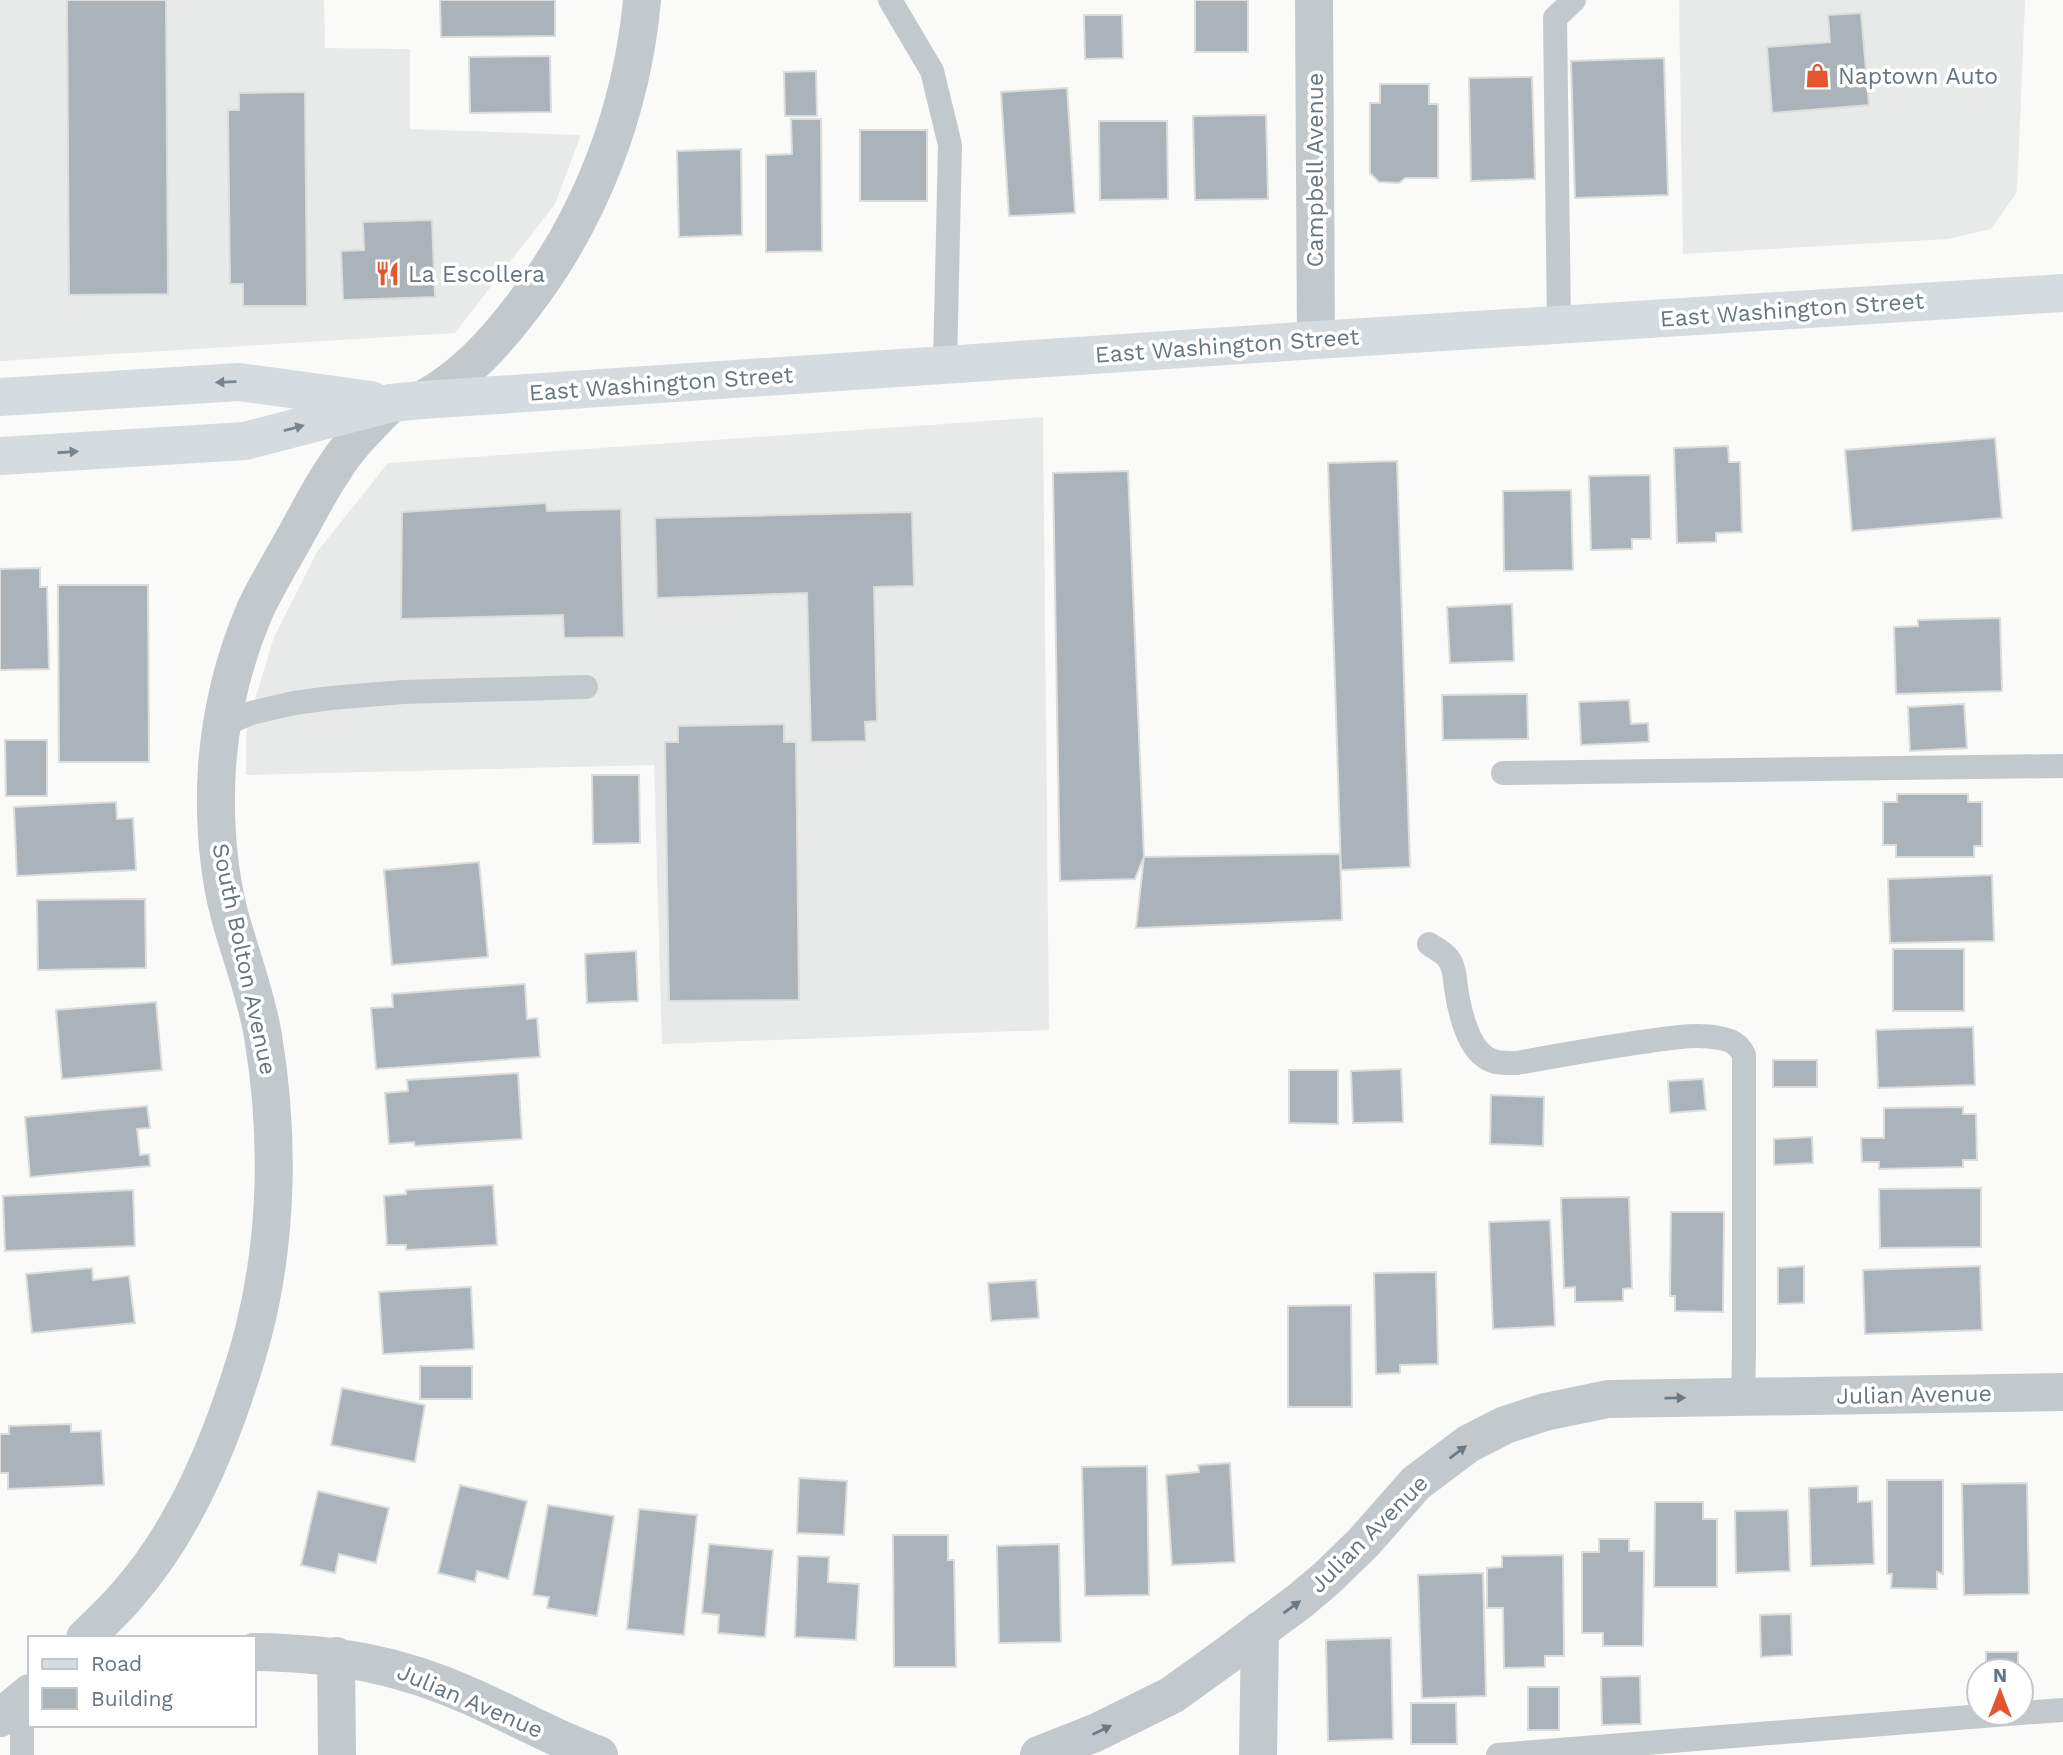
<svg xmlns="http://www.w3.org/2000/svg" width="2063" height="1755" viewBox="0 0 2063 1755" font-family="'Work Sans',sans-serif">
<rect width="100%" height="100%" fill="#fafaf8"/>
<g fill="#e8e9e9">
<polygon points="0,0 324,0 325,48 410,49 410,129 581,135 555,204 455,333 0,361"/>
<polygon points="1679,0 2025,0 2017,192 1991,229 1948,239 1683,254"/>
<polygon points="1043,417 1049,1030 662,1044 654,765 246,775 246,734 251,713 274,637 317,552 388,463"/>
</g>
<g fill="#aab3b9" stroke="#dcdcda" stroke-width="2">
<polygon points="67,0 166,0 168,294 69,295"/>
<polygon points="440,0 555,0 555,36 441,37"/>
<rect x="1195" y="0" width="53" height="52"/>
<polygon points="1861,13 1869,105 1772,113 1767,47 1830,42 1828,15"/>
<polygon points="1084,15 1122,15 1123,58 1085,59"/>
<polygon points="550,56 551,112 470,113 469,57"/>
<polygon points="1664,58 1668,195 1575,198 1571,61"/>
<polygon points="816,71 817,116 785,116 784,72"/>
<polygon points="1532,77 1535,179 1471,181 1469,78"/>
<polygon points="1380,84 1429,84 1429,104 1438,104 1438,178 1405,178 1399,183 1379,182 1370,173 1370,103 1380,103"/>
<polygon points="1067,88 1075,213 1009,216 1001,92"/>
<polygon points="305,92 307,306 243,306 243,284 230,284 228,110 239,110 239,93"/>
<polygon points="1266,115 1268,199 1195,200 1193,116"/>
<polygon points="791,119 821,119 822,251 766,252 766,155 792,154"/>
<polygon points="1099,121 1167,121 1168,199 1100,200"/>
<rect x="860" y="130" width="67" height="71"/>
<polygon points="741,149 742,235 679,237 677,151"/>
<polygon points="432,220 435,297 343,300 341,251 364,250 363,222"/>
<polygon points="1995,438 2002,518 1852,531 1845,450"/>
<polygon points="1728,446 1729,462 1740,462 1742,532 1716,533 1716,542 1677,543 1674,448"/>
<polygon points="1397,461 1410,867 1341,870 1328,463"/>
<polygon points="1128,471 1144,857 1135,879 1060,881 1053,473"/>
<polygon points="1650,475 1651,539 1632,539 1632,549 1591,550 1589,476"/>
<polygon points="1571,490 1573,570 1504,571 1503,491"/>
<polygon points="546,503 547,511 621,509 624,637 564,638 563,615 401,619 402,512"/>
<polygon points="912,512 914,586 874,587 877,721 865,722 866,741 811,742 807,593 657,598 655,518"/>
<polygon points="40,568 40,587 47,587 49,669 0,670 0,569"/>
<polygon points="58,585 148,585 149,762 59,762"/>
<polygon points="1512,604 1514,661 1450,663 1447,607"/>
<polygon points="2000,618 2002,691 1896,694 1894,627 1918,626 1918,620"/>
<polygon points="1527,694 1528,739 1443,740 1442,695"/>
<polygon points="1629,700 1631,724 1648,723 1649,742 1581,745 1579,702"/>
<polygon points="1964,704 1967,748 1910,751 1908,707"/>
<polygon points="784,724 784,742 796,742 799,1000 669,1001 665,742 678,742 678,726"/>
<polygon points="5,740 47,740 47,796 6,796"/>
<polygon points="592,775 639,775 640,843 593,844"/>
<polygon points="1897,794 1968,794 1968,802 1982,802 1982,846 1974,846 1974,857 1896,857 1896,845 1883,845 1883,802 1897,802"/>
<polygon points="116,802 117,819 133,818 136,870 17,876 14,807"/>
<polygon points="1340,854 1342,920 1136,928 1144,857"/>
<polygon points="479,862 488,957 392,965 384,870"/>
<polygon points="1992,875 1994,941 1890,943 1888,879"/>
<polygon points="145,899 146,968 38,970 37,900"/>
<rect x="1893" y="949" width="71" height="62"/>
<polygon points="636,951 638,1001 587,1003 585,954"/>
<polygon points="525,984 527,1019 537,1018 540,1057 376,1069 371,1008 393,1007 392,994"/>
<polygon points="156,1002 162,1070 62,1079 56,1010"/>
<polygon points="1973,1027 1975,1085 1878,1088 1876,1030"/>
<rect x="1773" y="1060" width="44" height="27"/>
<polygon points="1401,1069 1403,1122 1353,1123 1351,1071"/>
<polygon points="1289,1070 1338,1070 1338,1124 1289,1123"/>
<polygon points="518,1073 522,1139 415,1146 414,1142 389,1144 385,1093 408,1091 407,1080"/>
<polygon points="1703,1079 1706,1110 1670,1113 1668,1081"/>
<polygon points="1491,1095 1544,1097 1543,1146 1490,1144"/>
<polygon points="147,1106 150,1128 137,1129 140,1155 149,1154 150,1166 30,1177 25,1117"/>
<polygon points="1963,1107 1963,1114 1976,1114 1977,1160 1963,1160 1963,1167 1879,1169 1879,1162 1862,1162 1861,1138 1884,1138 1884,1108"/>
<polygon points="1812,1137 1813,1163 1774,1165 1774,1139"/>
<polygon points="493,1185 497,1245 406,1250 406,1245 387,1245 384,1196 406,1194 406,1190"/>
<polygon points="1981,1188 1981,1247 1880,1248 1879,1189"/>
<polygon points="133,1190 135,1246 5,1251 3,1196"/>
<polygon points="1629,1197 1632,1288 1623,1289 1623,1301 1575,1302 1575,1287 1564,1288 1561,1198"/>
<polygon points="1671,1212 1724,1212 1723,1312 1675,1311 1675,1296 1670,1296"/>
<polygon points="1550,1220 1555,1326 1493,1329 1489,1222"/>
<polygon points="1804,1266 1804,1303 1778,1304 1778,1268"/>
<polygon points="1980,1266 1982,1330 1865,1334 1863,1270"/>
<polygon points="92,1268 93,1280 129,1276 135,1323 32,1333 26,1274"/>
<polygon points="1436,1272 1438,1364 1400,1365 1400,1373 1376,1374 1374,1273"/>
<polygon points="1036,1280 1039,1318 991,1321 988,1283"/>
<polygon points="471,1287 474,1349 383,1354 379,1292"/>
<polygon points="1351,1305 1352,1407 1288,1407 1288,1306"/>
<rect x="420" y="1366" width="52" height="33"/>
<polygon points="342,1388 425,1405 415,1462 331,1445"/>
<polygon points="71,1424 71,1432 101,1431 104,1485 8,1489 8,1473 0,1473 0,1434 9,1434 9,1426"/>
<polygon points="1230,1463 1235,1562 1172,1565 1166,1475 1199,1472 1198,1465"/>
<polygon points="1147,1466 1149,1595 1085,1596 1082,1467"/>
<polygon points="799,1478 847,1481 844,1535 797,1533"/>
<polygon points="1887,1480 1943,1480 1943,1574 1937,1572 1937,1589 1891,1588 1892,1574 1887,1574"/>
<polygon points="2027,1483 2029,1594 1964,1595 1962,1484"/>
<polygon points="460,1485 527,1501 508,1579 477,1571 475,1582 438,1573"/>
<polygon points="1858,1486 1858,1502 1872,1501 1874,1564 1811,1566 1809,1488"/>
<polygon points="318,1491 389,1508 376,1563 339,1554 335,1573 301,1565"/>
<polygon points="1655,1502 1703,1502 1703,1519 1717,1519 1717,1587 1654,1587"/>
<polygon points="548,1505 614,1516 597,1616 547,1608 549,1597 533,1595"/>
<polygon points="639,1509 697,1515 684,1635 627,1629"/>
<polygon points="1788,1510 1790,1571 1736,1573 1735,1511"/>
<polygon points="893,1535 948,1535 948,1560 954,1560 956,1667 894,1667"/>
<polygon points="1599,1539 1629,1539 1629,1551 1644,1551 1643,1646 1603,1646 1603,1633 1582,1633 1582,1552 1599,1552"/>
<polygon points="709,1544 773,1550 765,1637 718,1633 719,1615 702,1613"/>
<polygon points="1059,1544 1061,1642 999,1643 997,1546"/>
<polygon points="1563,1555 1564,1656 1545,1656 1545,1667 1504,1668 1503,1608 1487,1608 1487,1568 1502,1567 1502,1556"/>
<polygon points="798,1556 829,1557 828,1582 859,1584 856,1640 795,1637"/>
<polygon points="1483,1573 1486,1696 1422,1698 1418,1575"/>
<polygon points="1791,1614 1792,1655 1761,1657 1760,1615"/>
<polygon points="1391,1638 1393,1739 1328,1741 1326,1640"/>
<rect x="1986" y="1652" width="32" height="19"/>
<polygon points="1640,1676 1641,1724 1602,1725 1601,1677"/>
<rect x="1528" y="1687" width="31" height="43"/>
<polygon points="1411,1703 1456,1703 1457,1744 1411,1744"/>
</g>
<g fill="none" stroke-linecap="round" stroke-linejoin="round">
<g stroke="#c3c8cc" stroke-width="24">
<polyline points="890,0 932,71 950,145 945,365"/>
<polyline points="1559,325 1555,18 1574,0"/>
<polyline points="221,726 251,713 294,703 331,698 403,692 586,687"/>
<polyline points="1503,773 2063,766"/>
<path d="M1429,944C1435,948 1443,952 1447,957C1454,964 1455,978 1456,988C1459,1008 1467,1045 1485,1057C1494,1064 1506,1063 1517,1063C1561,1055 1605,1047 1649,1041C1671,1038 1697,1033 1719,1038C1731,1040 1739,1044 1744,1055V1353L1743,1397"/>
<polyline points="2021,1713 2063,1710"/>
<polyline points="22,1755 22,1699"/>
<polyline points="1498,1755 2020,1713"/>
</g>
<g stroke="#c3c8cc" stroke-width="38">
<polyline points="1314,0 1316,340"/>
<path d="M422,400C464,377 494,344 523,306C591,218 632,110 642,0"/>
<path d="M85,1638C100,1623 115,1610 128,1594C173,1543 205,1477 228,1413C238,1385 247,1358 254,1330C278,1235 279,1132 263,1036C256,994 240,954 229,913C217,865 214,815 217,766C221,713 234,659 255,610C267,584 283,559 297,533C309,512 320,489 334,469C349,444 371,424 391,403"/>
<path d="M254,1652C334,1653 399,1664 472,1697C515,1716 555,1739 599,1755"/>
<polyline points="336,1656 337,1755"/>
<polyline points="0,1718 30,1693"/>
<polyline points="1039,1755 1095,1733 1172,1695 1226,1656 1301,1600 1327,1578 1364,1542 1416,1483 1468,1444 1505,1425 1545,1412 1608,1399 2063,1392"/>
<polyline points="1258,1755 1260,1630"/>
</g>
<g stroke="#d6dbdf" stroke-width="38">
<polyline points="0,397 239,382 371,400"/>
<polyline points="0,456 245,441 391,403 422,400 1316,340 2063,293"/>
</g>
</g>
<defs><path id="oneway-solid" d="M-6-.8H1V-3.2L6.5 0L1 3.2V.8H-6Z" transform="scale(1.75)"/></defs>
<g fill="#768591">
<use href="#oneway-solid" transform="translate(226 382) rotate(178)"/>
<use href="#oneway-solid" transform="translate(294 428) rotate(-15)"/>
<use href="#oneway-solid" transform="translate(68 452) rotate(-4)"/>
</g>
<g fill="#6a7a87">
<use href="#oneway-solid" transform="translate(1675 1398) rotate(-1)"/>
<use href="#oneway-solid" transform="translate(1458 1452) rotate(-37)"/>
<use href="#oneway-solid" transform="translate(1292 1607) rotate(-36)"/>
<use href="#oneway-solid" transform="translate(1102 1730) rotate(-26)"/>
</g>
<defs>
<symbol id="shop-bare" viewBox="-9 -9 18 18"><path d="M-5-2.5h2.3a2.7 3.5 0 0 1 5.4 0H5L5.5 6h-11ZM-1.5-2.5h3a1.5 2.3 0 0 0-3 0Z" fill="#e4572e" stroke="#fff" stroke-width="2.5" paint-order="stroke"/></symbol>
<symbol id="restaurant-bare" viewBox="-9 -9 18 18"><path d="M-5-6h1v4h1v-4h1v4h1v-4h1v5L-1.5 .5V6h-2V.5L-5-1ZM5-6V6H3V1.5H1.5Q1.5-4 5-6Z" fill="#e4572e" stroke="#fff" stroke-width="2.5" paint-order="stroke"/></symbol>
</defs>
<g fill-rule="evenodd">
<use href="#shop-bare" x="1800" y="58" width="35" height="35"/>
<use href="#restaurant-bare" x="370" y="256" width="35" height="35"/>
</g>
<g text-anchor="middle" dominant-baseline="central" stroke-width="7" stroke-linejoin="round" paint-order="stroke">
<g font-size="23" fill="#657683" stroke="#fff" text-anchor="start">
<text x="1838" y="76">Naptown Auto</text>
<text x="408" y="274">La Escollera</text>
</g>
<g font-size="23" fill="#657683" stroke="#fff">
<text transform="translate(1315 170) rotate(-90)">Campbell Avenue</text>
<text transform="translate(1792 310) rotate(-4)">East Washington Street</text>
<text transform="translate(1227 346) rotate(-4)">East Washington Street</text>
<text transform="translate(661 384) rotate(-4)">East Washington Street</text>
<text transform="translate(244 959) rotate(78)">South Bolton Avenue</text>
<text transform="translate(1914 1395) rotate(-1)">Julian Avenue</text>
<text transform="translate(1369 1534) rotate(-45)">Julian Avenue</text>
<text transform="translate(470 1701) rotate(23)">Julian Avenue</text>
</g>
</g>
<rect x="28" y="1636" width="228" height="91" fill="#ffffff" stroke="#c1c8cd" stroke-width="2"/>
<rect x="42" y="1659" width="35" height="10" fill="#d6dbdf" stroke="#c1c8cd" stroke-width="2"/>
<text x="91" y="1671" font-size="21" fill="#657683">Road</text>
<rect x="42" y="1688" width="35" height="21" fill="#aab3b9" stroke="#c1c8cd" stroke-width="2"/>
<text x="91" y="1706" font-size="21" fill="#657683">Building</text>
<g transform="translate(2000 1692)"><circle r="33" fill="#ffffff" stroke="#c1c8cd" stroke-width="2"/>
<path d="M0-5L12 26L0 18L-12 26Z" fill="#e4572e"/>
<text y="-10" font-size="19" font-weight="bold" text-anchor="middle" fill="#657683">N</text>
</g>
</svg>
